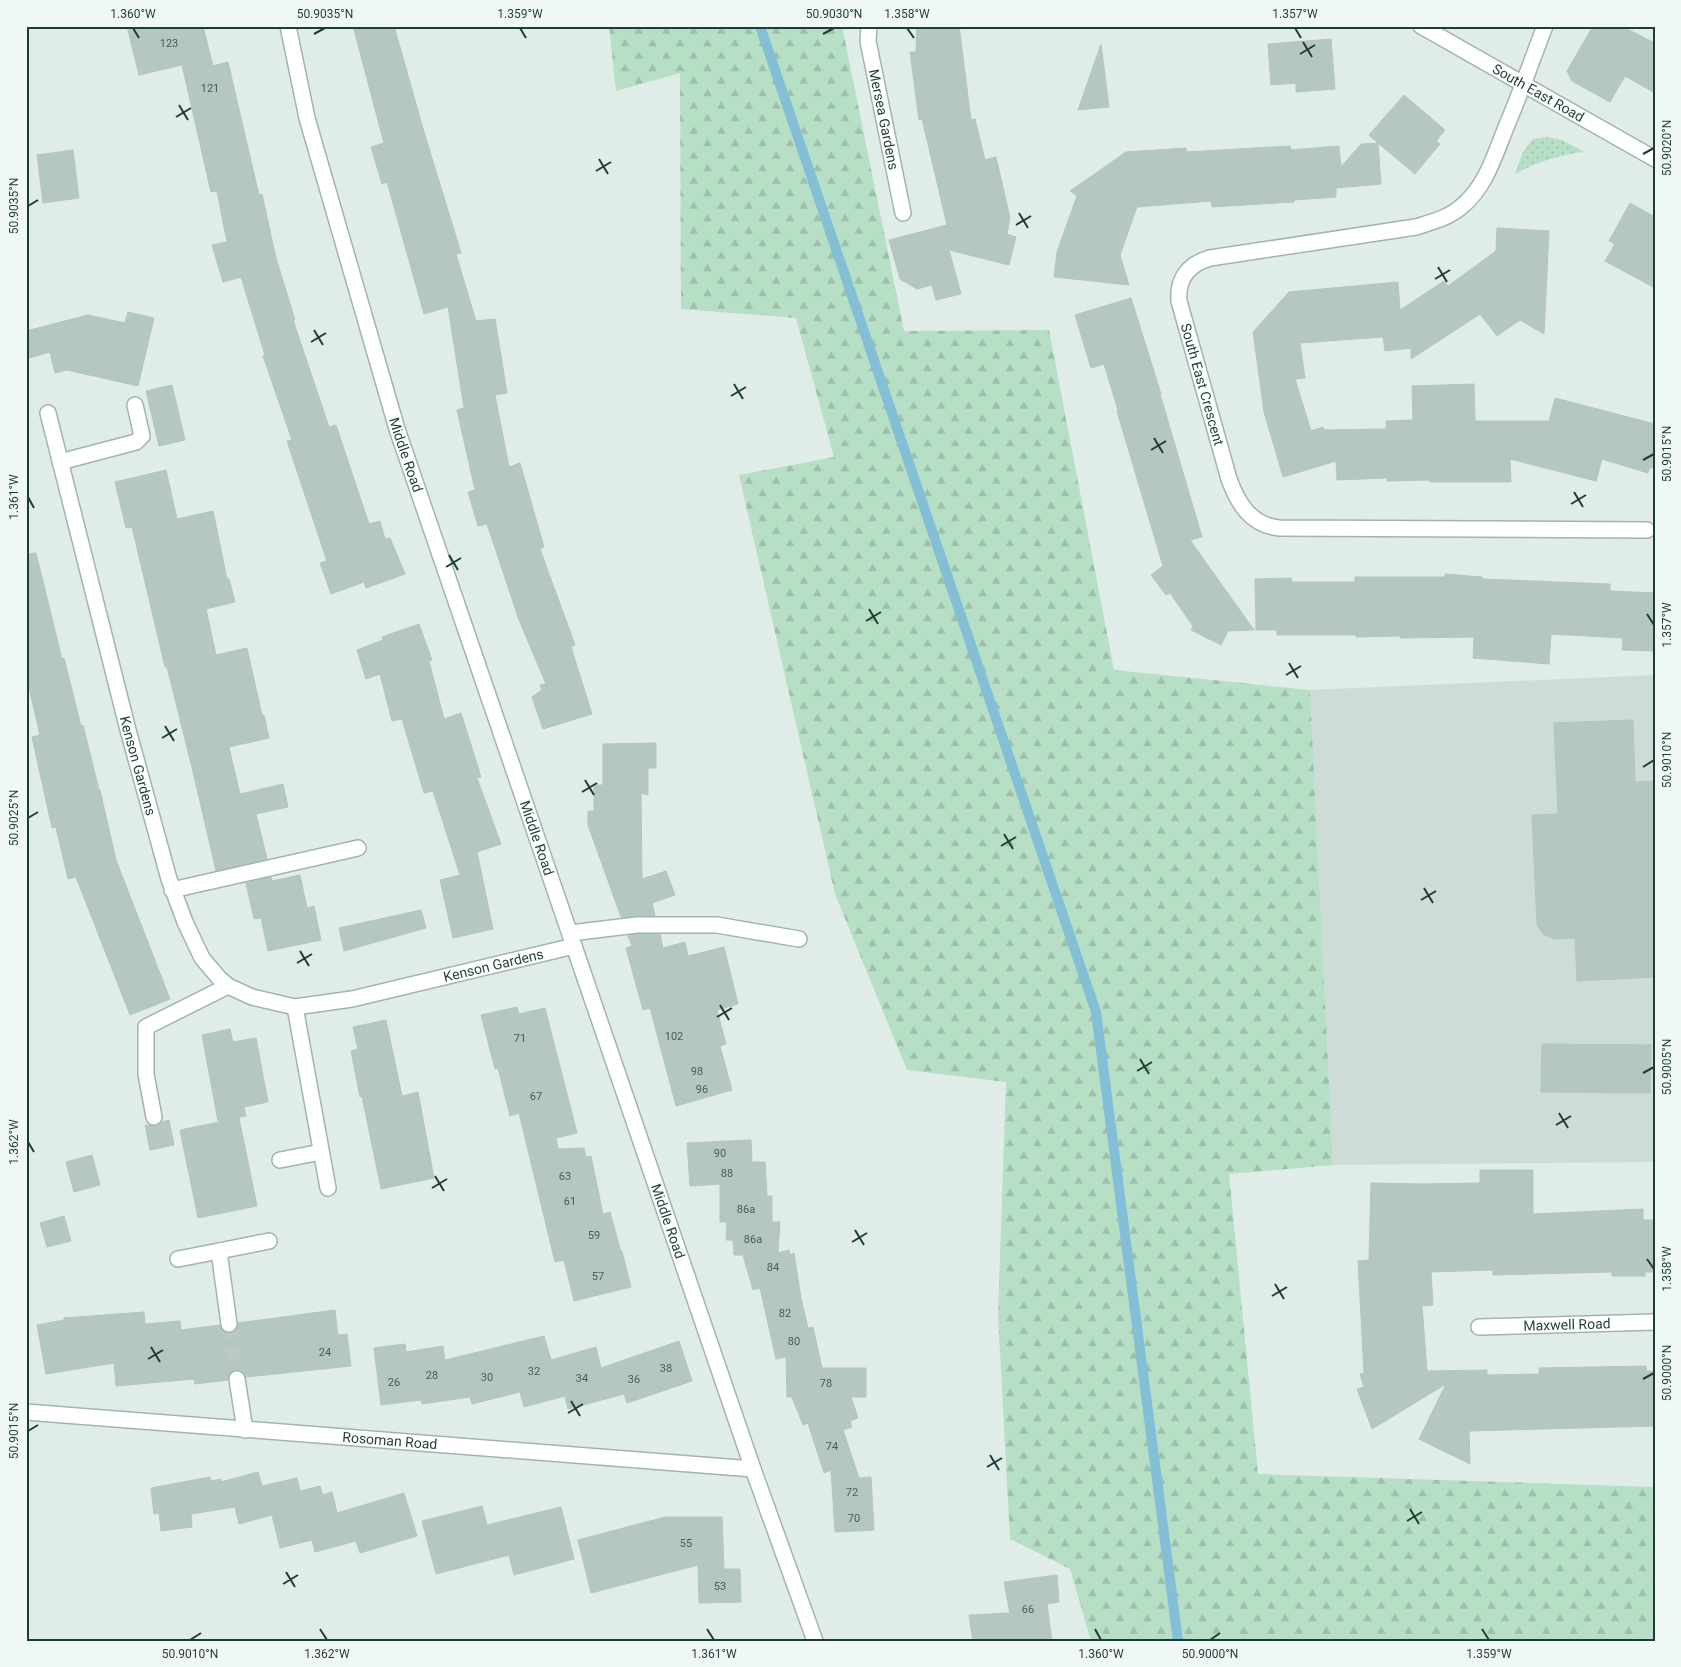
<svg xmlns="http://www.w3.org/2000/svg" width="1681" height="1667" viewBox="0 0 1681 1667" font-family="Roboto,sans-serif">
<defs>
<pattern id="grass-dots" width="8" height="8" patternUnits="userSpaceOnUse" patternTransform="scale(1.25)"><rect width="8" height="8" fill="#b7dfc6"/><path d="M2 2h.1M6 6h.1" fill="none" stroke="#9dc0ab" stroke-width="1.8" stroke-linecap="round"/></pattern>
<pattern id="forest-firs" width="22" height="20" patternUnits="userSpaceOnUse" patternTransform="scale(1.25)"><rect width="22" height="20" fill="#b7dfc6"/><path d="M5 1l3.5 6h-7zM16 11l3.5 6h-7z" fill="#9dc0ab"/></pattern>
</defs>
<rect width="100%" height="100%" fill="#e0ece7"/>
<polygon fill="#cedcd7" points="1655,675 1655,1162 1333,1165 1310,690"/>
<path fill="url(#grass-dots)" d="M1547,137L1562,140L1584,152C1559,155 1537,162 1515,174L1523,152L1533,139Z"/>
<polygon fill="url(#forest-firs)" points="609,26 842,26 904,331 1049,330 1114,670 1310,690 1333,1165 1229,1174 1258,1474 1655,1487 1655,1641 1091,1641 1070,1569 1010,1539 998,1314 1006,1082 907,1070 835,894 739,475 834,457 796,318 681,309 680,73 616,91"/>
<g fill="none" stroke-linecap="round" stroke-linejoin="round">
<polyline stroke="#83c0d5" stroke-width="10" points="760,26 1096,1012 1178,1641"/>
</g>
<g fill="#b5c7c1" stroke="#b2c6bf">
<polygon points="127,26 203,26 213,66 228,62 259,195 262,194 276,258 295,320 293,320 329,427 336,425 369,524 380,521 385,539 390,538 405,574 366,588 364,582 331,594 320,563 327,561 287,441 292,440 263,356 265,355 241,277 223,282 212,245 227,242 217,191 211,192 182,65 139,75"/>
<polygon points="353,26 394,26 424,132 461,253 456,254 476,321 495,319 507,393 495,395 509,467 520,463 544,547 540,549 575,645 571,647 592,714 543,729 532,697 542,690 540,685 546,684 519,620 487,524 478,526 468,492 475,490 457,410 464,408 448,307 424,314 387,182 382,184 371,147 384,143"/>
<polygon points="917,26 959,26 971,120 975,119 985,160 996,157 1010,218 1007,234 1016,237 1009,265 949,250 961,294 936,300 932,285 917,289 900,279 889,240 947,225 922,119 919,120 910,52 916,52"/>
<polygon points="1593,26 1621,26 1655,43 1655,93 1625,76 1610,102 1572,81 1567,71"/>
<polygon points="1331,39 1335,89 1296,92 1296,83 1271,85 1268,44"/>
<polygon points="1101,44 1109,107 1078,110"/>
<polygon points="1404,95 1445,130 1436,141 1440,144 1415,174 1378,143 1381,184 1336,188 1336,197 1294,200 1294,202 1212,207 1211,201 1137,207 1120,255 1129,285 1054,277 1057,252 1077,196 1070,191 1126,152 1186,148 1186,152 1290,146 1291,150 1339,146 1341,167 1361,144 1378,143 1369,135"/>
<polygon points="73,150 79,198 43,203 37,155"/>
<polygon points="1630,203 1655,217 1655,288 1605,261 1615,244 1609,241"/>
<polygon points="1497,228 1549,231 1544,334 1520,320 1497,336 1480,314 1411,359 1411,348 1385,351 1383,337 1300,343 1305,378 1295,379 1311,431 1323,427 1324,430 1386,429 1386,421 1413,420 1412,386 1474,384 1475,421 1549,421 1555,398 1655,424 1655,469 1650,467 1648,473 1602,459 1596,481 1510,459 1511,482 1430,482 1430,480 1387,481 1387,478 1337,480 1336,461 1283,477 1264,412 1253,332 1289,292 1398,282 1400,310 1444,281 1448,286 1496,251"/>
<polygon points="1131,298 1161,394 1160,394 1202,537 1190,540 1254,630 1228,631 1221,645 1191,630 1193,626 1170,593 1166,595 1151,575 1163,566 1117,411 1118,410 1104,364 1091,368 1075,315"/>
<polygon points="128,312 154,318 138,386 67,370 55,373 50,352 26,359 26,331 88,315 125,323"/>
<polygon points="172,385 185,440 159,446 146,391"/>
<polygon points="166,470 177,519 213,511 227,579 229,579 235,602 206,609 216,655 247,648 262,715 264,715 269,738 229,747 240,794 283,784 288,807 256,814 267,859 216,871 195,780 167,667 165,667 132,527 126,528 115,482"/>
<polygon points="36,553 62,659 64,658 81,726 83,725 99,790 100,790 116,860 170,999 130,1015 76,877 68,879 56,827 52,828 32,737 40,735 26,675 26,554"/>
<polygon points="1445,574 1482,577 1482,579 1610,584 1610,591 1655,593 1655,651 1622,650 1623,638 1551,634 1549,664 1473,658 1474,637 1400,638 1400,636 1356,637 1356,635 1277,635 1277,630 1256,630 1255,579 1291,578 1292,582 1355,582 1355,577 1445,577"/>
<polygon points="419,624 432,660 429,661 444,719 461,713 481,777 477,778 501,844 477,852 493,929 453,938 440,880 460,875 433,791 424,793 402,719 392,721 380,674 366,679 357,650 383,640 382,637"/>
<polygon points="1633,720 1635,782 1655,781 1655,977 1577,981 1575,938 1555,939 1543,934 1537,925 1532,815 1558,814 1554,723"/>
<polygon points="656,743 656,768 648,768 648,795 641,793 642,879 666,871 675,895 652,903 655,916 621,917 588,825 588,811 594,811 594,785 603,785 603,744"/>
<polygon points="300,875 307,908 314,906 321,940 268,951 261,918 254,919 246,883 271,877 272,881"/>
<polygon points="421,910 426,928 344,951 339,928"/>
<polygon points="638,934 660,934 663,948 685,942 688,956 724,947 738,1004 717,1010 726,1044 720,1046 732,1090 676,1106 650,1008 643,1010 626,948 632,946 628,936"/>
<polygon points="517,1007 519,1014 545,1008 577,1133 556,1138 558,1149 584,1148 586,1157 591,1156 603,1214 610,1212 621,1252 622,1251 631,1287 574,1301 564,1260 555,1262 519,1113 510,1116 498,1068 495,1069 481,1015"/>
<polygon points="386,1020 402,1096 418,1092 434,1178 381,1189 362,1096 360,1097 351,1051 358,1049 353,1027"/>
<polygon points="230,1029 233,1042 256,1038 268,1102 244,1107 246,1116 218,1121 202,1035"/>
<polygon points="1542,1044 1651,1045 1650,1093 1541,1092"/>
<polygon points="239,1118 257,1206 198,1218 180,1130"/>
<polygon points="169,1120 174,1145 150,1150 145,1125 156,1126 162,1122"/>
<polygon points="751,1140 752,1162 765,1162 767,1196 772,1196 772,1222 780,1222 778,1253 789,1250 790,1255 794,1253 801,1298 808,1328 813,1327 822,1368 866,1368 866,1397 851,1397 858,1418 850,1421 852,1427 843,1430 859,1478 871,1477 874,1530 835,1532 831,1470 824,1473 808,1423 803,1425 792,1397 787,1397 786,1357 776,1359 760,1288 753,1290 743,1255 734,1255 733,1240 726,1240 727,1222 720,1222 720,1184 690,1186 687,1143"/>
<polygon points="92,1155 100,1185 74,1192 66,1162"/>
<polygon points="1480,1170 1533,1170 1533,1214 1643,1209 1643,1220 1655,1220 1655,1272 1645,1272 1645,1276 1612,1276 1612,1272 1493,1275 1493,1270 1431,1272 1433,1305 1422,1306 1427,1371 1487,1370 1487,1375 1539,1374 1539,1368 1646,1366 1646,1371 1655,1371 1655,1426 1469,1431 1470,1464 1419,1439 1446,1384 1372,1429 1357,1389 1364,1387 1360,1374 1364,1373 1358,1261 1369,1260 1371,1183 1422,1184 1480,1183"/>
<polygon points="64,1216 71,1241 47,1247 40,1223"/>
<polygon points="335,1310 338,1335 347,1334 351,1366 246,1377 244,1373 236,1370 231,1372 228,1380 195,1384 194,1379 116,1386 114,1363 46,1374 37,1325 64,1320 64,1318 144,1312 145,1324 180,1321 181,1330 220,1325 222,1330 230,1333 235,1331 238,1323"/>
<polygon points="544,1336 551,1360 596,1347 601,1368 679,1341 692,1381 627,1403 624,1394 568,1409 565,1396 524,1407 520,1392 472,1404 470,1397 422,1404 421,1400 381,1405 374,1348 405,1344 406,1352 443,1346 445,1360"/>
<polygon points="258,1472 262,1486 297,1478 300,1491 320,1486 323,1495 332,1492 337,1513 404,1493 417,1536 360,1553 356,1541 315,1552 312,1540 280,1548 272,1515 239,1524 235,1507 191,1514 192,1527 161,1531 159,1513 154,1514 151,1488 210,1477 211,1481 221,1479 221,1482"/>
<polygon points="482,1506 487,1525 561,1507 574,1559 514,1575 509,1555 436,1574 422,1521"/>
<polygon points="665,1517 722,1517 724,1569 740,1569 741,1602 699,1603 698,1565 591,1593 578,1540"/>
<polygon points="1057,1575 1059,1602 1047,1604 1052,1641 973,1641 969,1615 1010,1613 1004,1582"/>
</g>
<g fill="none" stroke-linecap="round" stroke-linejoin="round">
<polyline stroke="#b9c9c4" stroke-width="15" stroke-dasharray="15 8" stroke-linecap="butt" points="229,1324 237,1379"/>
<defs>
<g id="minor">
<path id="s1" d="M288,26L307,118L397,429L753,1469L815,1641"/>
<path id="s2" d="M869,26L868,41L903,213"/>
<path id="s3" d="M1421,26L1655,159"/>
<path id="s4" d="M1545,26C1533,57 1522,89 1509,120C1496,150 1488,185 1461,207C1448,218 1432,222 1416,227L1210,258C1189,264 1177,278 1179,301L1229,479C1238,504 1251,525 1279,528L1647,530"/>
<path id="s5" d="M48,413L128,730L169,879L185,922L202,958L219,978L228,986L252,997L295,1007L352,999L574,946"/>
<polyline points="60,462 136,442 142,436 135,405"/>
<polyline points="172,890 358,848"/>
<polyline points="570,933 637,925 717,925 799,939"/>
<polyline points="295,1007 328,1188"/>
<polyline points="154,1117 146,1074 146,1027 228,986"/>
<polyline points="280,1160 321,1152"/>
<polyline points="178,1259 219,1251"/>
<polyline points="229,1324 219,1251 269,1241"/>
<path id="s6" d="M1479,1327L1655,1322"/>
<polyline points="237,1379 245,1430"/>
<path id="s7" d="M26,1412L753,1469"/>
</g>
</defs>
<use href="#minor" stroke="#a2b4af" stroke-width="18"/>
<use href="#minor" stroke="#fff" stroke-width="15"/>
</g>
<path fill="none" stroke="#1f3d38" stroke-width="2" d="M133,28L139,38M520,28L526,38M907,28L914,38M1295,28L1301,38M314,34L325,28M823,34L834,28M1303,42L1312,57M1300,54L1315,45M179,105L188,120M176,117L191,108M1643,154L1654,148M599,159L608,174M596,171L611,162M28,206L38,200M1019,213L1028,228M1016,225L1031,216M1438,267L1447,282M1435,279L1450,270M314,330L323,345M311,342L326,333M734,384L743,399M731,396L746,387M1154,438L1163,453M1151,450L1166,441M1643,460L1654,454M1574,492L1583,507M28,497L34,508M1571,504L1586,495M449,555L458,570M446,567L461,558M869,609L878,624M1647,614L1654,625M866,621L881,612M1289,663L1298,678M1286,675L1301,666M165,726L174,741M162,738L177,729M1643,767L1654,760M585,780L594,795M582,792L597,783M28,818L38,812M1004,834L1013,849M1001,846L1016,837M1424,888L1433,903M1421,900L1436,891M300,951L309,966M297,963L312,954M720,1005L729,1020M717,1017L732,1008M1140,1059L1149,1074M1137,1071L1152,1062M1643,1073L1654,1067M1559,1113L1568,1128M1556,1125L1571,1116M28,1142L34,1152M435,1176L444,1191M432,1188L447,1179M855,1230L864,1245M852,1242L867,1233M1647,1259L1654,1269M1275,1284L1284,1299M1272,1296L1287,1287M151,1347L160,1362M148,1359L163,1350M1643,1379L1654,1373M571,1401L580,1416M568,1413L583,1404M28,1431L38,1425M990,1455L999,1470M987,1467L1002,1458M1410,1509L1419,1524M1407,1521L1422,1512M286,1572L295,1587M283,1584L298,1575M320,1629L327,1640M707,1629L714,1640M1095,1629L1101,1640M1482,1629L1489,1640M190,1640L201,1633M1210,1640L1220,1633"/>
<g text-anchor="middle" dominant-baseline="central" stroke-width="5" stroke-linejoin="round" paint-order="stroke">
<g font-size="11" fill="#44605a">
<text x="169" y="43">123</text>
<text x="210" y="88">121</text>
<text x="674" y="1036">102</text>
<text x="520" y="1038">71</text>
<text x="697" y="1071">98</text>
<text x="702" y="1089">96</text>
<text x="536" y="1096">67</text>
<text x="720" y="1153">90</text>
<text x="727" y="1173">88</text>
<text x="565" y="1176">63</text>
<text x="570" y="1201">61</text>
<text x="746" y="1209">86a</text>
<text x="594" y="1235">59</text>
<text x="753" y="1239">86a</text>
<text x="773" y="1267">84</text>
<text x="598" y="1276">57</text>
<text x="785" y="1313">82</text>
<text x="794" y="1341">80</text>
<text x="325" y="1352">24</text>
<text x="666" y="1368">38</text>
<text x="534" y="1371">32</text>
<text x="432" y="1375">28</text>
<text x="487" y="1377">30</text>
<text x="582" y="1378">34</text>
<text x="634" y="1379">36</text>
<text x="394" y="1382">26</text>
<text x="826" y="1383">78</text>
<text x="832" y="1446">74</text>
<text x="852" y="1492">72</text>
<text x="854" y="1518">70</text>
<text x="686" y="1543">55</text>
<text x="720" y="1586">53</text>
<text x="1028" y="1609">66</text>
</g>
<g font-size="14" fill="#1f3d38" stroke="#f0f8f5">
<text stroke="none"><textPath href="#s3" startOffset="135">South East Road</textPath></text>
<text stroke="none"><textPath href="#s2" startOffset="95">Mersea Gardens</textPath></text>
<text stroke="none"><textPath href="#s4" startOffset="604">South East Crescent</textPath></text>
<text stroke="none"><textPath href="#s1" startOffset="445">Middle Road</textPath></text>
<text stroke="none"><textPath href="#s5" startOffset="364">Kenson Gardens</textPath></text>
<text stroke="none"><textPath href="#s1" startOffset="850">Middle Road</textPath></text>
<text stroke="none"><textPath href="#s5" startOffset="879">Kenson Gardens</textPath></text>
<text stroke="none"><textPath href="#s1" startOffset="1255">Middle Road</textPath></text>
<text stroke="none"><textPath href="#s6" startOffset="88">Maxwell Road</textPath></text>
<text stroke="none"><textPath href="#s7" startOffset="365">Rosoman Road</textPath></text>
</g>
</g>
<rect width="1681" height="1667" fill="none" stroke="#f0f8f5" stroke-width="55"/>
<rect x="28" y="28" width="1626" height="1612" fill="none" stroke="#1f3d38" stroke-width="2"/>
<g font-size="12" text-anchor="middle" fill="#1f3d38">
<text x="133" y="18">1.360°W</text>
<text x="325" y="18">50.9035°N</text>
<text x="520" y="18">1.359°W</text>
<text x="834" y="18">50.9030°N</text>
<text x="907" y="18">1.358°W</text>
<text x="1295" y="18">1.357°W</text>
<text transform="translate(1667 148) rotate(-90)" y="4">50.9020°N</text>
<text transform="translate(14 206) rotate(-90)" y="4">50.9035°N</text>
<text transform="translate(1667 454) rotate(-90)" y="4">50.9015°N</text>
<text transform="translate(14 497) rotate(-90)" y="4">1.361°W</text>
<text transform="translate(1667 625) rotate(-90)" y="4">1.357°W</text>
<text transform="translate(1667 760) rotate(-90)" y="4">50.9010°N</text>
<text transform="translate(14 818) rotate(-90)" y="4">50.9025°N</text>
<text transform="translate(1667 1067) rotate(-90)" y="4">50.9005°N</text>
<text transform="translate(14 1142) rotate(-90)" y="4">1.362°W</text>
<text transform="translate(1667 1269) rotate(-90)" y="4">1.358°W</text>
<text transform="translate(1667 1373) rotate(-90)" y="4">50.9000°N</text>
<text transform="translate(14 1431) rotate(-90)" y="4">50.9015°N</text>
<text x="190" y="1658">50.9010°N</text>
<text x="327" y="1658">1.362°W</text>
<text x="714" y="1658">1.361°W</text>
<text x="1101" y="1658">1.360°W</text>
<text x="1210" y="1658">50.9000°N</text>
<text x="1489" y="1658">1.359°W</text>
</g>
</svg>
